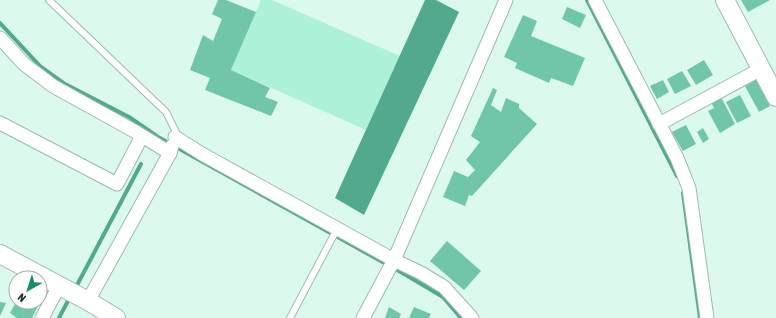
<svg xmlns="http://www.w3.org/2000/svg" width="776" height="318" viewBox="0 0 776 318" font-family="'Asap Condensed',sans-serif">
<rect width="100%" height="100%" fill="#dcf9ed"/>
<polygon fill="#adf2d8" points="261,0 272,0 400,56 366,130 231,70"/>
<polygon fill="#53a98d" points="425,0 436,0 459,12 364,215 335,198"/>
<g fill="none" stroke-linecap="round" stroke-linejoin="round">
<g stroke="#53a98d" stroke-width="4">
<polyline points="587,0 677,176"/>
<polyline points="0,23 40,66 65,84 129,117 158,137 406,275 443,297 461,318"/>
<polyline points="683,193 700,318"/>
<polyline points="75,289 141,164"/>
<polyline points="59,318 70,297"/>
</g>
</g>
<g fill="#71c6a9">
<polygon points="218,0 226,0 256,12 231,70 270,88 265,97 278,102 271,116 205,90 210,78 190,70 203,35 213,41 222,19 212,14"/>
<polygon points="741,0 770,0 748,12"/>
<polygon points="567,7 586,15 580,28 562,19"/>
<polygon points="523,15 537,21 531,36 585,58 573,86 551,78 549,83 515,68 517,63 504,57"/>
<polygon points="704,60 713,75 696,85 687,70"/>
<polygon points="682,71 691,86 675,94 667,79"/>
<polygon points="663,80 669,92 657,99 650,86"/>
<polygon points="756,80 770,106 759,112 745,86"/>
<polygon points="493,88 497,90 491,105 501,112 506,98 519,104 519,108 537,124 472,196 469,195 465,206 443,197 454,171 468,177 475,170 466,160 480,142 471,136"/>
<polygon points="740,95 751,116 737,123 726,102"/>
<polygon points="721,97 735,124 720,133 708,111 714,108 711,102"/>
<polygon points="686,125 696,144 683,151 672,132"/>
<polygon points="703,128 709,139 703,143 697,132"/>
<polygon points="447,241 481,271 464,290 430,261"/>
<polygon points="0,302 6,303 0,316"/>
<polygon points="16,302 40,302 32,318 17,318 10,313"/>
<polygon points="389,307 401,314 399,318 385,318"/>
<polygon points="414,307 431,314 429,318 409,318"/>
</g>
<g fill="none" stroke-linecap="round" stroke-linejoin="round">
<defs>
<g id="lane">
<polyline points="49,0 166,112 176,132"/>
<polyline points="290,318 337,229"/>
</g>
<g id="street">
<polyline points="595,0 677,158 689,188 707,318"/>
<polyline points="0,38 24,64 53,86 136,132 170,153"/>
<polyline points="0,123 117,184 142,136"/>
<polyline points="659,124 761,69"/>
<polyline points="175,137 202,154 394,260 421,273 444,287 472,318"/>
<polyline points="88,301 170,153 172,146"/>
<polyline points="42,318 59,286"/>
<polyline points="363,318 394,260 506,0"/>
</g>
<g id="secondary">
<polyline points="725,0 776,97"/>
<polyline points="0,254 88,301 116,318"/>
</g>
</defs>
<use href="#lane" stroke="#9fb9af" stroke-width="8"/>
<use href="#street" stroke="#9fb9af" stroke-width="15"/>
<use href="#secondary" stroke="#9fb9af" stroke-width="20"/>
<use href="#lane" stroke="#fff" stroke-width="6"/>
<use href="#street" stroke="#fff" stroke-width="13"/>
<use href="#secondary" stroke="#fff" stroke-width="18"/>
</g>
<g transform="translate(28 290) rotate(219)"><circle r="19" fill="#ffffff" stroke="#a7abaa"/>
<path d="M0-3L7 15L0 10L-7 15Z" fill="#168b6d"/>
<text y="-6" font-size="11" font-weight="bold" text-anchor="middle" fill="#232e2a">N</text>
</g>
</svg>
